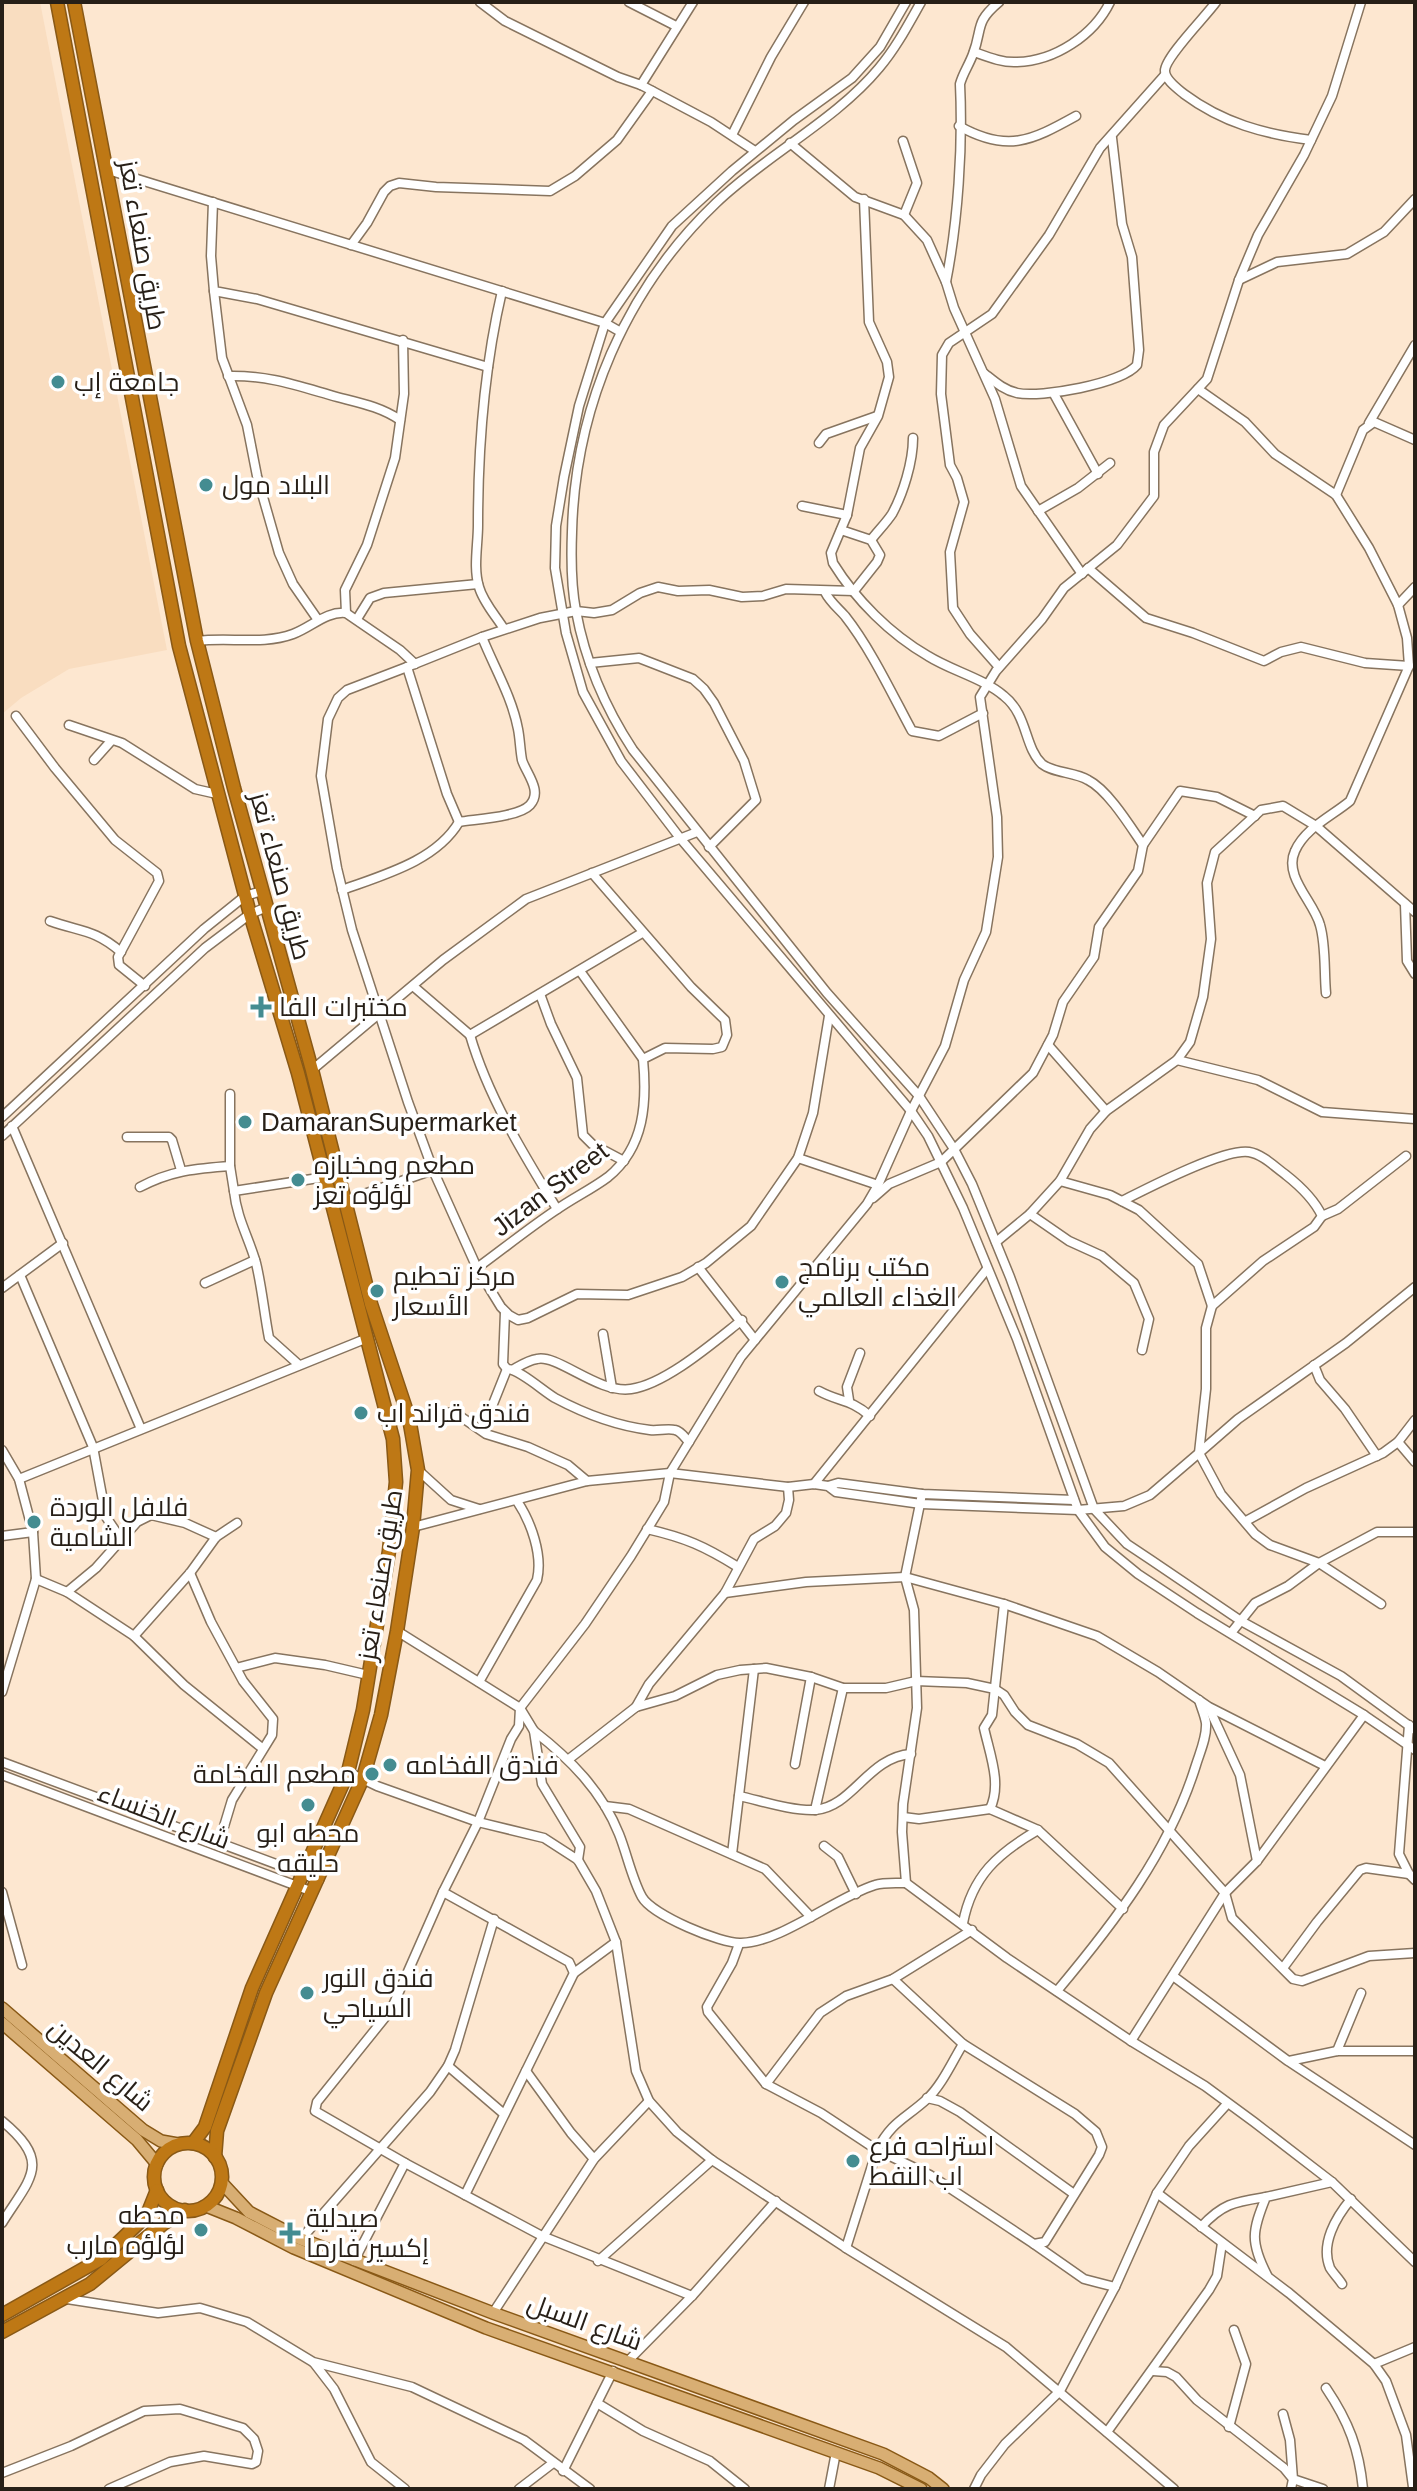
<svg xmlns="http://www.w3.org/2000/svg" width="1417" height="2491" viewBox="0 0 1417 2491" font-family="Helvetica,Cairo,sans-serif">
<rect width="100%" height="100%" fill="#fde7d0"/>
<polygon fill="#f9ddc0" points="2,2 40,2 167,650 69,669 21,698 2,714"/>
<g fill="none" stroke-linecap="round" stroke-linejoin="round">
<defs>
<g id="minor">
<polyline points="480,2 505,21 618,77 641,85 711,122 755,151"/>
<polyline points="629,2 676,26"/>
<polyline points="906,2 880,47 852,78 794,120 732,171 672,226 605,323 579,406 564,477 556,526 555,568 566,633 583,692 621,761 680,838 911,1111 928,1136 963,1208 1017,1339 1078,1510 1105,1547 1138,1574 1197,1613 1364,1715 1415,1750"/>
<path d="M921,2C908,25 896,48 879,68C836,120 766,155 716,203C625,290 575,408 572,532C571,558 571,585 576,611C585,660 606,709 633,750L827,993L919,1096L954,1149L972,1184L1010,1277L1094,1509L1127,1544L1151,1560L1241,1621L1341,1676L1415,1730"/>
<path d="M1216,2C1207,15 1164,58 1165,71C1165,80 1178,89 1184,94C1223,123 1264,134 1311,140"/>
<path d="M974,52C988,57 1003,63 1017,62C1055,61 1094,35 1110,2"/>
<polyline points="641,85 693,2"/>
<path d="M959,126C1007,153 1031,141 1076,116"/>
<polyline points="732,135 771,57 804,2"/>
<polyline points="903,141 917,183 904,215"/>
<path d="M790,143L855,197L904,215L927,240L946,282C958,221 963,146 960,84C963,73 969,65 973,54C983,28 974,23 999,2"/>
<polyline points="108,170 605,323 619,331"/>
<path d="M864,199L869,322L887,362L889,377L878,416L860,448L847,515L831,553L833,563C856,600 890,634 928,656C952,671 983,678 1004,696C1028,715 1024,747 1042,764C1053,773 1075,772 1088,780C1108,790 1130,826 1143,845L1180,791L1217,797L1255,816"/>
<polyline points="213,202 211,256 214,291 257,299 488,367"/>
<polyline points="351,245 367,223 384,192 390,186 399,183 436,187 550,191 575,176 617,140 652,91"/>
<polyline points="1239,280 1277,262 1347,254 1384,232 1415,199"/>
<polyline points="946,282 954,308 995,399 1021,486 1082,574"/>
<polyline points="214,291 222,358 247,425 257,476 279,553 293,584 318,620"/>
<path d="M502,291C484,368 478,447 478,525C478,545 473,568 479,587C483,602 496,616 504,629"/>
<path d="M985,374C995,382 1004,390 1017,393C1041,398 1121,384 1137,365L1139,350L1132,257L1122,224L1112,138"/>
<path d="M228,376C269,375 298,386 337,397C360,403 381,407 400,420"/>
<path d="M1198,389L1245,422L1275,454L1336,495L1369,548L1398,605L1407,638L1409,666L1350,801C1332,816 1305,828 1295,851C1283,876 1314,902 1320,925C1326,945 1324,972 1326,993"/>
<polyline points="1054,394 1098,474"/>
<polyline points="1369,423 1415,345"/>
<polyline points="819,443 826,434 877,416"/>
<polyline points="1336,495 1363,430 1374,422 1415,440"/>
<polyline points="802,506 847,515"/>
<polyline points="1038,511 1078,488 1110,463"/>
<path d="M871,540C878,531 886,523 892,514C903,494 913,462 913,438"/>
<polyline points="1088,568 1146,618 1193,633 1264,661 1281,652 1301,647 1365,663 1409,666"/>
<path d="M825,592C830,602 838,608 845,616C871,649 892,694 912,731L939,736L983,713"/>
<polyline points="1398,605 1415,587"/>
<polyline points="346,613 345,590 367,545 395,458 404,394 403,340"/>
<polyline points="357,619 370,598 384,593 478,584"/>
<path d="M197,641C229,637 263,645 293,634C312,627 326,611 346,613L400,650L415,664"/>
<polyline points="590,663 639,658 693,679 704,689 714,703 744,761 756,800 709,847"/>
<polyline points="407,667 347,690 338,698 328,719 321,776 337,868 352,930 408,1102 433,1170 477,1268 501,1307 509,1315 518,1320 528,1318 577,1294 628,1295 682,1277 706,1263 751,1226 798,1158 813,1113 829,1016"/>
<polyline points="999,667 970,634 953,608 950,552 964,502 957,478 950,465 941,394 942,355 949,343 992,314 1049,235 1100,148 1165,75"/>
<polyline points="16,716 55,768 115,840 157,873 159,881 118,957 119,965 145,986"/>
<polyline points="69,725 122,743 195,789 217,794"/>
<polyline points="94,760 111,741"/>
<polyline points="459,822 447,794 407,667 482,637 540,618 576,611 594,613 612,610 640,593 658,587 678,591 709,590 742,597 763,596 786,589 854,591 877,562 880,555 871,540 841,530"/>
<path d="M342,890C383,875 436,861 459,822C477,819 519,817 530,805C543,791 526,773 522,760C520,749 520,739 518,729C512,697 494,667 482,637"/>
<polyline points="1405,904 1407,961 1415,974"/>
<path d="M50,921C81,932 94,929 121,952"/>
<polyline points="580,971 643,1059"/>
<polyline points="413,986 470,1035 642,933"/>
<polyline points="540,994 551,1024 577,1078 583,1135 592,1144 624,1161"/>
<path d="M470,1035C488,1097 524,1155 557,1209"/>
<polyline points="1048,1045 1106,1111"/>
<polyline points="1177,1060 1258,1080 1322,1112 1415,1119"/>
<polyline points="312,1070 443,960 526,899 697,832"/>
<polyline points="230,1094 230,1166 234,1191"/>
<polyline points="2,1117 204,929 245,896 262,891"/>
<polyline points="12,1126 141,1429"/>
<polyline points="2,1136 205,948 250,914 267,907"/>
<polyline points="127,1137 169,1137 172,1140 181,1170"/>
<polyline points="798,1158 878,1185"/>
<path d="M140,1187C172,1170 195,1169 230,1166"/>
<polyline points="873,1198 889,1184 941,1162 1033,1073 1053,1035 1063,1002 1094,957 1099,927 1138,871 1143,845"/>
<polyline points="344,1201 433,1170"/>
<path d="M1122,1201C1146,1189 1224,1148 1249,1152C1262,1154 1275,1167 1286,1175C1300,1186 1314,1199 1322,1216L1314,1227L1263,1261L1212,1306"/>
<polyline points="1030,1214 1069,1241 1102,1256 1134,1283 1149,1319 1142,1350"/>
<polyline points="1322,1216 1338,1209 1406,1156"/>
<polyline points="996,1242 1030,1214 1060,1181 1090,1129 1106,1111 1177,1060 1190,1042 1203,997 1211,939 1207,883 1215,852 1261,810 1283,806 1316,826 1415,912"/>
<polyline points="698,1267 755,1340"/>
<path d="M477,1268C503,1249 529,1228 556,1210C573,1198 592,1189 608,1177C645,1147 647,1102 643,1059L665,1048L713,1049L722,1047L727,1035L725,1020L691,987L592,873"/>
<polyline points="20,1275 93,1447 106,1517 121,1539"/>
<polyline points="205,1283 255,1260"/>
<polyline points="2,1288 63,1243"/>
<path d="M505,1312L503,1364L507,1369C519,1369 543,1391 555,1398C585,1414 617,1426 650,1430C658,1431 668,1428 675,1430C681,1431 685,1438 689,1442"/>
<polyline points="603,1334 612,1388"/>
<path d="M299,1365L269,1338C264,1312 262,1288 256,1263C249,1238 237,1219 234,1191L325,1177"/>
<polyline points="1314,1365 1320,1380 1345,1409 1377,1456"/>
<path d="M514,1369C521,1365 529,1360 537,1359C558,1354 598,1394 631,1389C666,1384 714,1342 742,1320"/>
<path d="M819,1391C839,1402 851,1399 870,1416"/>
<polyline points="849,1400 847,1387 860,1353"/>
<polyline points="493,1404 507,1369"/>
<polyline points="409,1418 454,1412 486,1434 528,1447 568,1465 587,1481"/>
<polyline points="1398,1442 1415,1420"/>
<polyline points="2,1450 19,1479 33,1532 36,1579 2,1692"/>
<polyline points="418,1470 451,1500 479,1509"/>
<polyline points="19,1479 365,1339"/>
<polyline points="814,1484 987,1269"/>
<polyline points="828,1486 838,1483 922,1494 1074,1500"/>
<polyline points="922,1494 905,1577 914,1610 917,1708 903,1804 902,1832 906,1883 1007,1958 1131,2041 1205,2086 1254,2122 1332,2182 1415,2262"/>
<polyline points="1246,1521 1306,1488 1383,1453 1398,1442 1415,1462"/>
<polyline points="413,1527 587,1481 670,1473 788,1487 814,1484 828,1486 836,1492 921,1504 1078,1510 1124,1506 1150,1495 1199,1453 1206,1389 1206,1328 1212,1306 1198,1264 1139,1210 1110,1195 1060,1181"/>
<path d="M647,1529C686,1538 704,1546 738,1567"/>
<polyline points="2,1536 33,1532"/>
<polyline points="190,1573 211,1622 243,1681 273,1719 272,1735 232,1800 219,1843"/>
<polyline points="36,1579 67,1592 134,1636 184,1685 262,1748"/>
<polyline points="67,1592 96,1568 137,1522 151,1515 185,1523 216,1537"/>
<polyline points="725,1593 806,1582 905,1577 1004,1604 1097,1636 1158,1672 1209,1707 1325,1766"/>
<polyline points="1381,1604 1319,1563 1270,1545 1255,1534 1221,1494 1199,1453 1238,1419 1346,1343 1415,1287"/>
<polyline points="397,1631 520,1708 585,1624 631,1556 664,1502 670,1473 741,1357 867,1204 878,1185 911,1111 945,1046 964,980 986,932 998,857 997,817 980,697 996,671 1042,619 1064,588 1117,545 1154,496 1154,452 1164,425 1207,379 1239,280 1258,235 1304,155 1332,96 1361,2"/>
<polyline points="1231,1633 1255,1603 1288,1586 1319,1563 1377,1532 1415,1532"/>
<polyline points="134,1636 190,1573 216,1537 237,1523"/>
<polyline points="236,1668 275,1658 325,1665 368,1675"/>
<path d="M479,1682L537,1580C543,1555 531,1522 517,1501"/>
<polyline points="636,1707 649,1684 725,1593 754,1539 775,1526 786,1513 789,1500 788,1487"/>
<polyline points="520,1708 519,1726 511,1739 478,1822 443,1892 391,2010 317,2102 315,2111 405,2163 542,2236 692,2296"/>
<polyline points="520,1708 534,1731 542,1784 580,1847 578,1860"/>
<polyline points="1209,1708 1240,1775 1257,1861"/>
<polyline points="1409,1725 1399,1854 1409,1874 1415,1880"/>
<path d="M534,1731C570,1759 602,1791 619,1834C627,1854 632,1879 642,1897C652,1915 721,1944 741,1943C780,1943 836,1897 875,1885C884,1882 896,1883 906,1883"/>
<polyline points="569,1759 636,1707 675,1696 717,1675 740,1670 766,1668 811,1677 843,1688 886,1688 916,1681 967,1683 995,1689 1004,1695 1015,1712 1028,1725 1077,1744 1109,1763 1225,1893 1232,1918 1293,1979 1302,1981 1369,1956 1415,1953"/>
<polyline points="2,1762 319,1880"/>
<polyline points="795,1764 811,1677"/>
<polyline points="348,1772 377,1786 478,1822 544,1838 578,1860 596,1891 616,1942 636,2071 649,2101 677,2132 712,2160 846,2248 1006,2347 1174,2489"/>
<polyline points="2,1775 313,1892"/>
<path d="M739,1796C762,1801 791,1811 815,1810C853,1807 868,1757 911,1754"/>
<polyline points="605,1806 629,1809 765,1869 811,1917"/>
<path d="M990,1809C1002,1784 990,1755 984,1728L992,1715L1004,1604"/>
<polyline points="815,1810 843,1688"/>
<polyline points="903,1817 919,1819 990,1809 1038,1830 1123,1909"/>
<polyline points="824,1846 838,1857 856,1894"/>
<polyline points="732,1854 754,1669"/>
<polyline points="2,1892 22,1965"/>
<polyline points="443,1892 569,1962 574,1973 465,2195"/>
<path d="M963,1923C972,1876 998,1853 1038,1830"/>
<polyline points="739,1944 732,1963 707,2007 708,2012 766,2084"/>
<polyline points="1283,1968 1317,1922 1360,1870 1366,1868 1409,1874"/>
<polyline points="574,1973 616,1942"/>
<polyline points="1173,1976 1288,2061 1415,2145"/>
<polyline points="893,1979 963,2044"/>
<path d="M1057,1991C1114,1923 1169,1852 1196,1765C1200,1752 1207,1737 1206,1723C1205,1716 1201,1707 1199,1700"/>
<polyline points="1131,2041 1225,1893 1257,1861 1364,1715"/>
<polyline points="1337,2051 1361,1993"/>
<polyline points="1289,2061 1337,2051 1415,2051"/>
<polyline points="448,2066 504,2114"/>
<polyline points="526,2071 571,2133 594,2159"/>
<polyline points="927,2098 940,2101 960,2112 1074,2194"/>
<path d="M2,2121C53,2163 30,2178 2,2223"/>
<polyline points="1157,2193 1289,2293 1374,2364 1386,2381 1406,2435 1413,2487"/>
<path d="M1201,2227C1223,2203 1235,2202 1266,2197"/>
<polyline points="301,2239 430,2092 448,2066 455,2050 494,1919"/>
<polyline points="1034,2244 1084,2279 1115,2287"/>
<path d="M846,2248L877,2150C892,2121 905,2119 927,2099C942,2085 952,2062 963,2044L1075,2114L1096,2132L1102,2147L1099,2155L1045,2242L1034,2244L930,2175L877,2150L821,2113L766,2084L820,2013L846,1996L893,1979L972,1930"/>
<polyline points="354,2261 405,2163"/>
<polyline points="598,2261 712,2160"/>
<path d="M1267,2275C1250,2242 1252,2231 1266,2197L1332,2182"/>
<path d="M1342,2284C1339,2279 1333,2273 1330,2268C1320,2244 1336,2217 1351,2199"/>
<polyline points="67,2299 158,2313 200,2308 247,2322 313,2362 412,2387 524,2440 590,2489"/>
<polyline points="493,2313 594,2159 649,2101"/>
<polyline points="628,2361 692,2296 776,2201"/>
<polyline points="314,2363 334,2389 371,2462 405,2489"/>
<polyline points="1374,2364 1415,2347"/>
<polyline points="1153,2371 1167,2372 1176,2377 1197,2400 1284,2468 1293,2479 1291,2489"/>
<path d="M1326,2388C1349,2422 1359,2449 1363,2489"/>
<polyline points="597,2403 643,2431 710,2461 745,2489"/>
<polyline points="1283,2414 1290,2440 1293,2479 1323,2489"/>
<polyline points="1229,2427 1246,2364 1234,2330"/>
<polyline points="1107,2432 1209,2290 1217,2276 1222,2243"/>
<polyline points="563,2471 613,2371"/>
<polyline points="2,2473 71,2446 144,2411 180,2409 243,2428 254,2439 258,2451 256,2462 252,2464 204,2456 170,2462 109,2489"/>
<polyline points="519,2489 553,2463"/>
<polyline points="829,2489 836,2452"/>
<polyline points="974,2489 981,2475 1005,2444 1060,2391 1115,2287 1157,2193 1189,2146 1227,2104"/>
</g>
<g id="major">
<polyline points="2,2008 143,2130 161,2141 178,2144"/>
<polyline points="2,2023 137,2140 157,2164"/>
<polyline points="222,2183 249,2212 301,2239 493,2313 883,2454 929,2478 943,2489"/>
<polyline points="206,2206 236,2218 294,2248 486,2328 879,2468 921,2489"/>
</g>
<g id="highway">
<polyline points="57,2 179,646 250,914 298,1073 393,1439 396,1482 389,1551 363,1710 348,1772 252,1988 205,2127 193,2143"/>
<polyline points="74,2 197,641 234,788 312,1070 371,1304 409,1418 418,1470 413,1527 397,1631 381,1715 363,1778 266,1993 217,2131 215,2157"/>
<circle cx="188" cy="2177" r="34"/>
<polyline points="2,2315 101,2259 147,2215 157,2190"/>
<polyline points="2,2332 90,2284 163,2224 185,2210"/>
</g>
</defs>
<use href="#minor" stroke="#87745f" stroke-width="11"/>
<use href="#major" stroke="#895916" stroke-width="14"/>
<use href="#highway" stroke="#895916" stroke-width="15"/>
<use href="#minor" stroke="#fff" stroke-width="8"/>
<use href="#major" stroke="#d8ae73" stroke-width="11"/>
<use href="#highway" stroke="#be7815" stroke-width="12"/>
</g>
<g fill="#448c91" stroke="#fff" stroke-width="3">
<circle cx="58" cy="382" r="8"/>
<circle cx="206" cy="485" r="8"/>
<path d="M257 995h8v8h8v8h-8v8h-8v-8h-8v-8h8z"/>
<circle cx="245" cy="1122" r="8"/>
<circle cx="298" cy="1180" r="8"/>
<circle cx="782" cy="1282" r="8"/>
<circle cx="377" cy="1291" r="8"/>
<circle cx="361" cy="1413" r="8"/>
<circle cx="34" cy="1522" r="8"/>
<circle cx="390" cy="1765" r="8"/>
<circle cx="372" cy="1774" r="8"/>
<circle cx="308" cy="1805" r="8"/>
<circle cx="307" cy="1993" r="8"/>
<circle cx="853" cy="2161" r="8"/>
<circle cx="201" cy="2230" r="8"/>
<path d="M286 2221h8v8h8v8h-8v8h-8v-8h-8v-8h8z"/>
</g>
<g text-anchor="middle" dominant-baseline="central" stroke-width="7" stroke-linejoin="round" paint-order="stroke">
<g font-size="26" fill="#271f17" stroke="#fff">
<text transform="translate(143 245) rotate(80)">طريق صنعاء تعز</text>
<text transform="translate(281 876) rotate(75)">طريق صنعاء تعز</text>
<text transform="translate(550 1189) rotate(-37)">Jizan Street</text>
<text transform="translate(380 1575) rotate(-81)">طريق صنعاء تعز</text>
<text transform="translate(164 1816) rotate(21)">شارع الخنساء</text>
<text transform="translate(101 2065) rotate(40)">شارع العدين</text>
<text transform="translate(585 2322) rotate(20)">شارع السبل</text>
</g>
<g font-size="26" fill="#271f17" stroke="#fff" text-anchor="start">
<text x="74" y="382">جامعة إب</text>
<text x="222" y="485">البلاد مول</text>
<text x="279" y="1007">مختبرات الفا</text>
<text x="261" y="1122">DamaranSupermarket</text>
<text x="314" y="1165">مطعم ومخبازه<tspan x="314" dy="30">لؤلؤه تعز</tspan></text>
<text x="798" y="1267">مكتب برنامج<tspan x="798" dy="30">الغذاء العالمي</tspan></text>
<text x="393" y="1276">مركز تحطيم<tspan x="393" dy="30">الأسعار</tspan></text>
<text x="377" y="1413">فندق قراند اب</text>
<text x="50" y="1507">فلافل الوردة<tspan x="50" dy="30">الشامية</tspan></text>
<text x="406" y="1765">فندق الفخامه</text>
<text x="356" y="1774" text-anchor="end">مطعم الفخامة</text>
<text x="308" y="1833" text-anchor="middle">محطه ابو<tspan x="308" dy="30">حليقه</tspan></text>
<text x="323" y="1978">فندق النور<tspan x="323" dy="30">السياحي</tspan></text>
<text x="869" y="2146">استراحه فرع<tspan x="869" dy="30">اب النفط</tspan></text>
<text x="185" y="2215" text-anchor="end">محطه<tspan x="185" dy="30">لؤلؤه مارب</tspan></text>
<text x="306" y="2218">صيدلية<tspan x="306" dy="30">إكسير فارما</tspan></text>
</g>
</g>
<rect width="1417" height="2491" fill="none" stroke="#271f17" stroke-width="8"/>
</svg>
